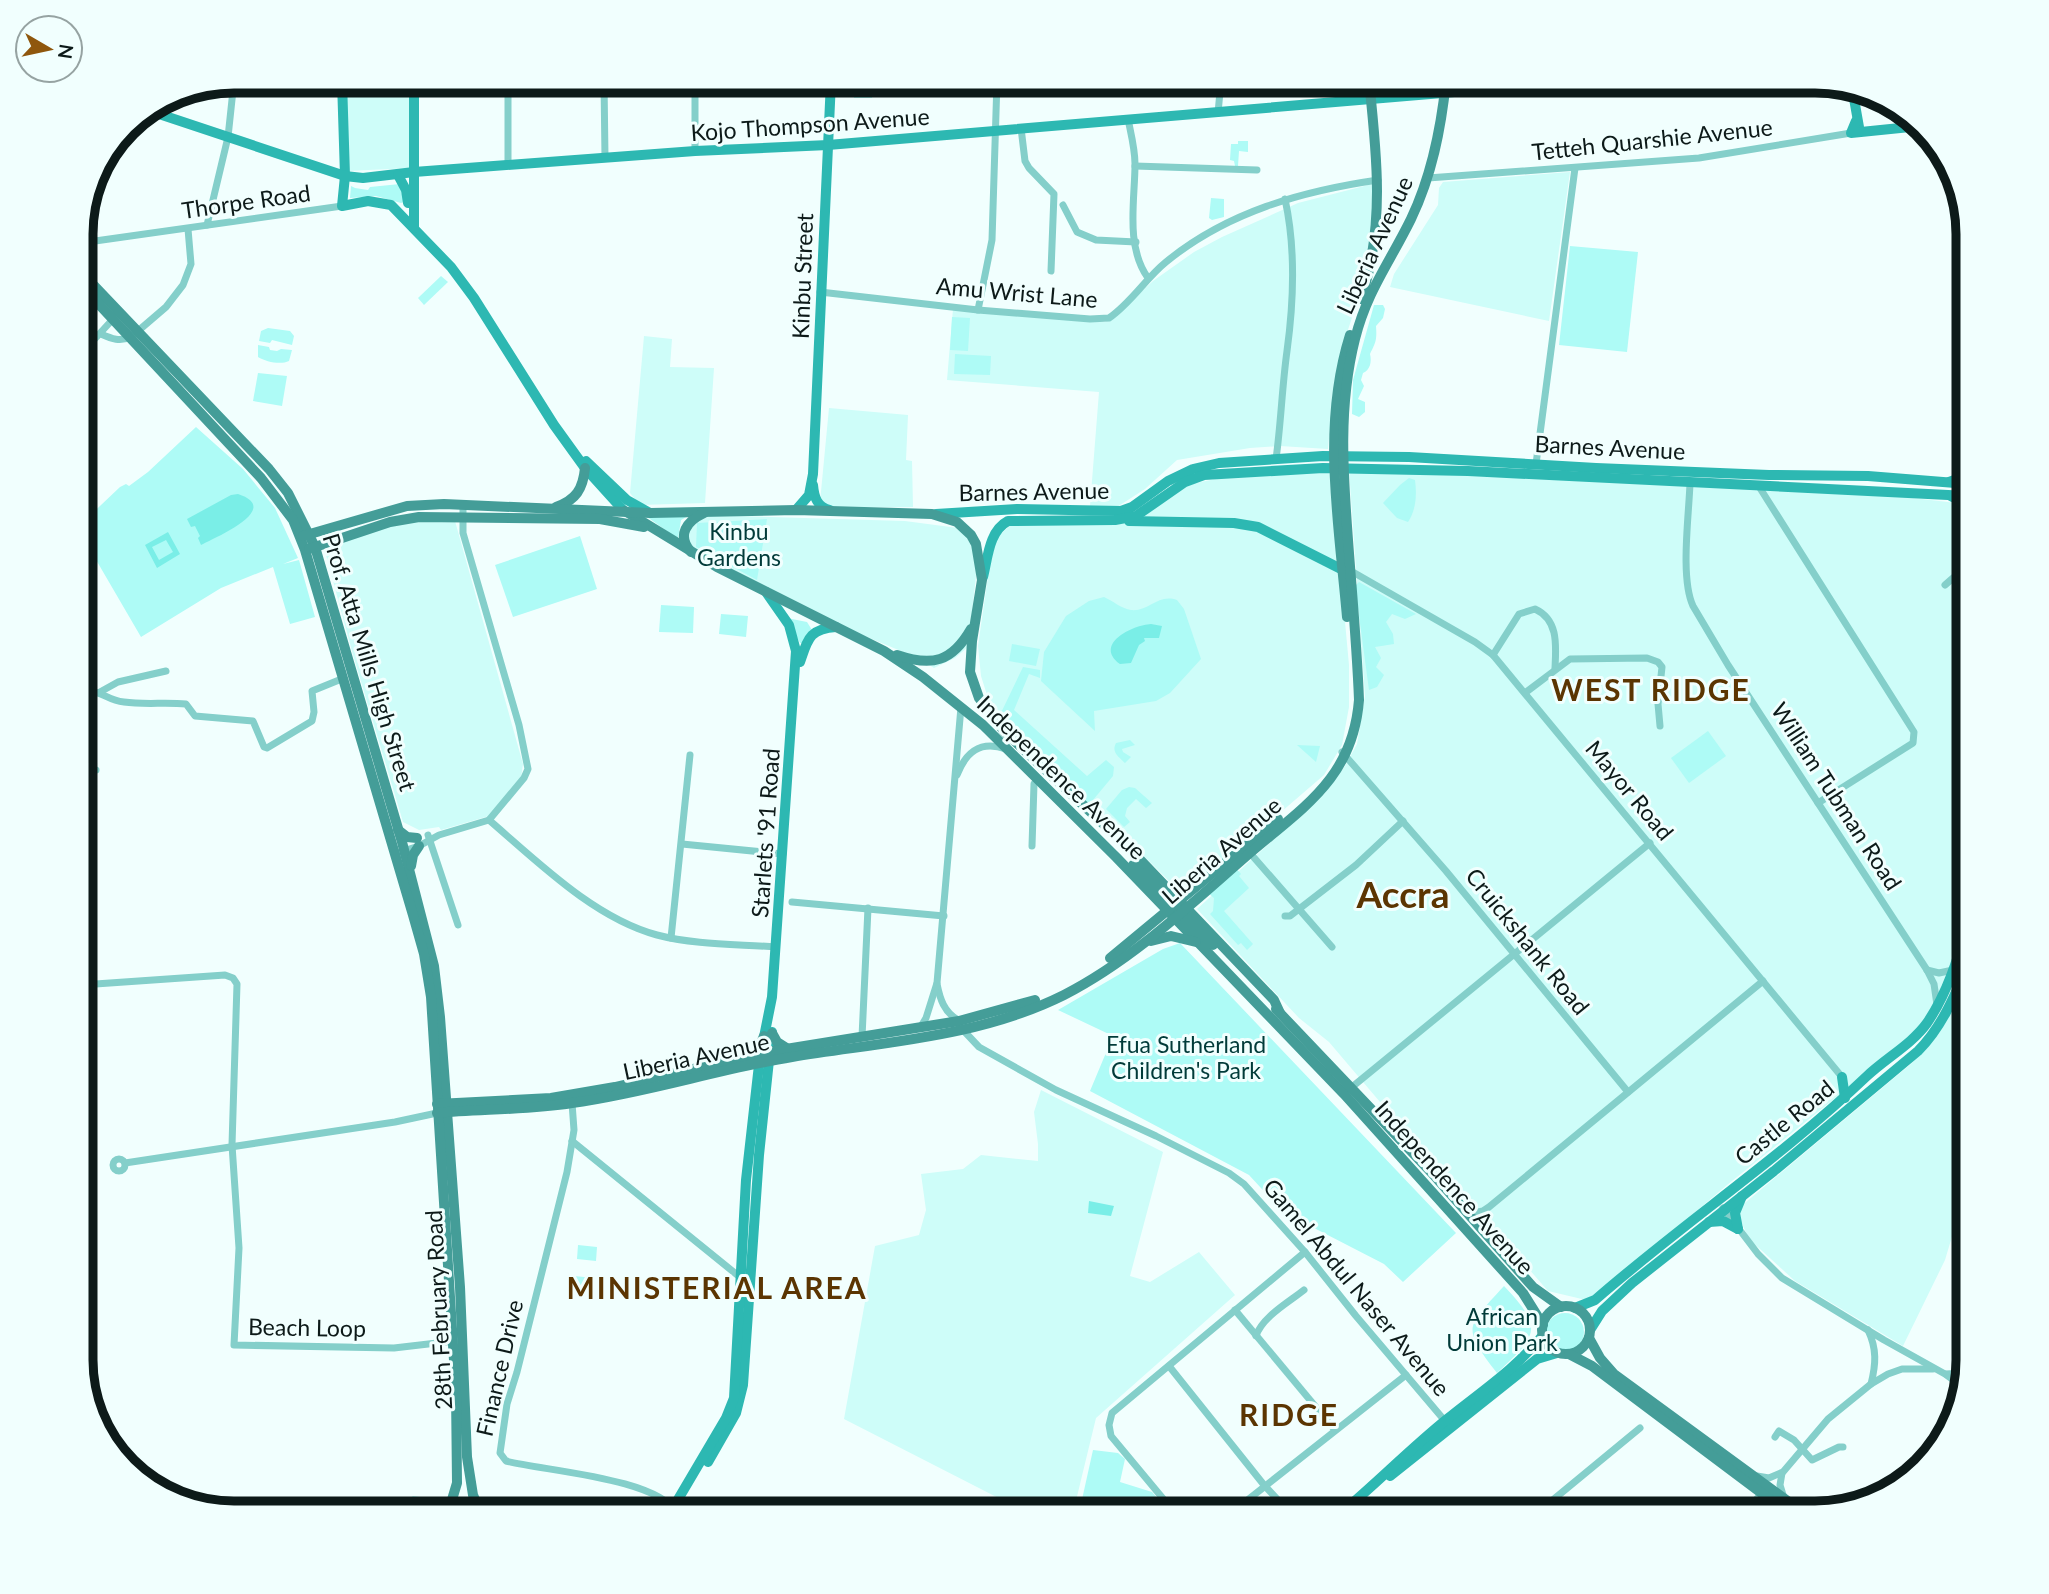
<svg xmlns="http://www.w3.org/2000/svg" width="2049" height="1594" viewBox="0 0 2049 1594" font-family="Lato,sans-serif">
<rect width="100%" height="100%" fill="#f1fffe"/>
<g fill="#cefdf9">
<polygon points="343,81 410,81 413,168 346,171"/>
<polygon points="1570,172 1549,321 1390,287 1394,274 1438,205 1439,188 1443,182"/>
<polygon points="1376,183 1366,275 1341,351 1333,394 1328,449 1280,446 1250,448 1177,460 1145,489 1117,507 1090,506 1099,392 947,380 953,309 1105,322 1113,318 1153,281 1194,252 1222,237 1298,203"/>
<polygon points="644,336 672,339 670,367 714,368 705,503 640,505 630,493"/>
<polygon points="829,408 908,415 906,460 912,461 913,507 829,508 820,502"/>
<polygon points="1331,470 1349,665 1349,707 1342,745 1324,775 1245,843 1180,892 998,711 987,695 981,676 978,646 989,569 997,537 1011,525 1114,523 1190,484 1232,476"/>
<polygon points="1349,470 1887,495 1965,504 1968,536 1968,919 1933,1007 1919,1027 1895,1050 1727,1185 1603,1291 1586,1300 1548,1291 1487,1221 1437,1169 1329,1042 1299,1018 1197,909 1324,794 1345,766 1357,744 1365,696"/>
<polygon points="706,515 905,521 958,528 967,535 973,547 977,568 968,647 955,658 934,668 918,658 845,628 692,549 688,543 688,532 693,522"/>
<polygon points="414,520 455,521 523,764 521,778 489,816 441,830 439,827 419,830 403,822 353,655 326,555 329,547 373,531"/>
<polygon points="1968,988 1967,1186 1945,1260 1903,1346 1795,1281 1749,1239 1739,1217 1740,1207 1912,1063 1942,1027"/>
<polygon points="1041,1090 1163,1152 1130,1276 1150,1282 1199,1252 1235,1295 1096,1418 1073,1513 1028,1513 844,1419 875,1246 919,1235 926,1210 921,1174 963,1169 981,1155 1038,1161 1038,1144 1034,1112"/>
</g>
<g fill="#aefbf6">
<polygon points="855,81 874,81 872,98 854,98"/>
<polygon points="1238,141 1248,141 1248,152 1239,151 1238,166 1235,166 1234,161 1230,160 1231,144 1238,144"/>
<polygon points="400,184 403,191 401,193 404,195 404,202 401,203 376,196 350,198 351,186 355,188 368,190 370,187"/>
<polygon points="1211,198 1224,199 1224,217 1212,220 1209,218"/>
<polygon points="1570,246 1638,252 1627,352 1559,345"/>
<polygon points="441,276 448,282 424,305 418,298"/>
<path d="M1374,305H1383L1385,309L1383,318L1376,326C1377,340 1376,342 1370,354C1372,362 1370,370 1363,373L1361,380L1364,386L1358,399L1365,402V412L1359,417L1352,414L1353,380Z"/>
<polygon points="952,317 970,318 968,351 950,350"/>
<polygon points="268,328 290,331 294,336 292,345 272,340 270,343 259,341 261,331"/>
<path d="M258,345L269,347L270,350L277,351L281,349L292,350L289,361C281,365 266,362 258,357Z"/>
<polygon points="955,354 991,356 990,375 954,374"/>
<polygon points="258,373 287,376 282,406 253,401"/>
<polygon points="196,427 243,469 275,508 298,558 283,564 299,560 315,617 290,624 273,567 221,588 141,637 81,534 81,524 120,487 126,484 129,486 148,472"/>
<path d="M1409,478L1415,480C1417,495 1416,510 1408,522L1397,518L1383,503L1400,485Z"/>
<polygon points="643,514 690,515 681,520 678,539"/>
<polygon points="767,519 757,580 696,547 697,523"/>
<polygon points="580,536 597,589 513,617 495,565"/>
<polygon points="1359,582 1416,614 1405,619 1392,614 1386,622 1393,634 1394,644 1375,647 1381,658 1376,667 1384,675 1377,687 1369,690 1355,586"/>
<path d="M1104,597C1113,601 1122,609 1131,610C1149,612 1158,593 1177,600L1184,609L1201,659L1170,693L1156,701L1094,711L1095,731L1041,681L1044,652L1066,616L1089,601Z"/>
<polygon points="661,605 694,607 693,633 659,632"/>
<polygon points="721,614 748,616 746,637 719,634"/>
<polygon points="787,618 807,622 812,630 802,643 800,643"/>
<polygon points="1012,644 1040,649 1036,666 1009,661"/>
<polygon points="1023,667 1040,670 1040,678 1029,674 1014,710 1087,776 1106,760 1114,767 1113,776 1088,806 998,719"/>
<polygon points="1708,731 1726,756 1689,783 1671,758"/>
<path d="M1130,740L1135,745L1122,749L1123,752L1131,757L1125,763C1119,757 1111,752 1116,743Z"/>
<polygon points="1297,745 1320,746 1316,762"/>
<polygon points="1129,787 1135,788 1152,803 1146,808 1136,799 1127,808 1125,816 1130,822 1124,827 1106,809 1122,790"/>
<polygon points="1235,867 1241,874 1239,876 1249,888 1224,911 1253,944 1247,950 1241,943 1238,945 1210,914 1213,911 1214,898 1207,892"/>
<polygon points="1180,943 1456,1233 1403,1282 1384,1264 1283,1212 1249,1175 1090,1091 1113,1036 1058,1010 1163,949"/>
<polygon points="578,1245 597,1247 596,1261 577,1259"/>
<polygon points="574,1276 594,1278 593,1292 573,1290"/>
<path d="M1504,1286C1545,1329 1537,1335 1497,1373C1461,1326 1466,1328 1504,1286Z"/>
<circle cx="1565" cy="1332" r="19"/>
<polygon points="1093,1450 1118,1453 1125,1459 1120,1482 1152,1492 1170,1513 1079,1513"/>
<polygon points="413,1496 439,1500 434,1513 413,1513 409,1499"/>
</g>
<g fill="#7aeee7" fill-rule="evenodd">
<path d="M238,494C284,509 214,538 201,545L198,538L200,536L195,526L191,527L187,519L231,495Z"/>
<path d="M168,532L180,554L157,568L145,545ZM166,540L173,552L159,560L152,547Z"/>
<path d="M1151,624L1162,626L1159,638H1144L1145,641L1139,645L1131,663L1120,664C1093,644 1133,625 1151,624Z"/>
<polygon points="1089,1201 1114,1206 1111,1216 1088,1213"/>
</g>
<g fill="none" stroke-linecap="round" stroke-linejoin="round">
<polyline stroke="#7aeee7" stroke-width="2" points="201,1503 201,1501 400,1499"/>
<g stroke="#84cfca" stroke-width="7">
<polyline points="604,81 605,158"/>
<polyline points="695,81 695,151"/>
<polyline points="1908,112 1910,127"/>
<polyline points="1218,113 1221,81"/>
<path d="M1128,119C1131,134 1135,149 1135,164C1135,200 1125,246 1148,278"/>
<polyline points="1021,128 1025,161 1029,168 1054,194 1051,271"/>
<polyline points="508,165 508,81"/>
<polyline points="1135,166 1257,170"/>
<polyline points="1428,178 1699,158 1851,133"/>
<polyline points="1063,205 1077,232 1096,240 1136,242"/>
<polyline points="207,225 228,137 234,81"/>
<polyline points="81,243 342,206"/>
<path d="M820,292L978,310L1090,319L1109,318C1131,303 1146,278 1166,262C1227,212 1302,191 1378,180"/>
<polyline points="978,310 992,240 997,81"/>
<path d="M101,334C112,339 120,342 131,337L166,307L183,285L191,264L188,229"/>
<polyline points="81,354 113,319"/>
<path d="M1276,459C1281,423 1282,387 1287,351C1294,300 1296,249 1285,199"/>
<polyline points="1536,464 1575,168"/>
<path d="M1690,483C1689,515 1680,578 1693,606L1728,665L1927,970L1934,984L1937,1005"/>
<polyline points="1758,485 1914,732 1913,743 1818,803"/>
<polyline points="1351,571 1475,642 1493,655 1842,1077"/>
<polyline points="1945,585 1968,565"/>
<path d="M1493,655L1519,614L1535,609C1559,620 1556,646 1555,668"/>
<path d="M81,691C104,690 105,700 124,702C144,705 165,702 186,704L195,716L253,721L264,747L267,748L312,721L314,712L312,691L344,678"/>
<polyline points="100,692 118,682 166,671"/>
<polyline points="1525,693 1570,659 1647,658 1658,662 1662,667 1658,704 1660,726"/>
<polyline points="1342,752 1446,871 1628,1092"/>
<polyline points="81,770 96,770"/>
<path d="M957,775C966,752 980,740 1006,749"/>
<path d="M489,820C538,862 594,918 657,935C695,945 737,944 776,947"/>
<polyline points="428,835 458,925"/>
<polyline points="682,844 783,854"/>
<polyline points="1032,846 1034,784"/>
<polyline points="400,852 419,846 439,835 489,820 524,778 528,769 519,725 463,533 463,504"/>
<polyline points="1250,853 1332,947"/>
<polyline points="792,902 944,916"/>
<polyline points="1285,916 1290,916 1356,865 1403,821"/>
<polyline points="671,938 690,755"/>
<polyline points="1927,970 1939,973 1953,970"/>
<path d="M937,984C940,999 944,1012 958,1020"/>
<polyline points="81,985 225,975 233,978 237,984 232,1145 239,1248 234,1345 394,1348 454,1341"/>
<polyline points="920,1028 926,1018 937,983 961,707"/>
<polyline points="963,1030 979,1047 1056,1090 1156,1136 1229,1173 1244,1184 1305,1252 1356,1316 1445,1421"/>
<polyline points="862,1037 868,908"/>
<polyline points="1352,1087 1650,843"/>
<path d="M572,1103L574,1130L567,1172L517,1372L507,1404L500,1453L506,1461C545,1471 657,1478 677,1513"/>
<polyline points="572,1141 741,1278"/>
<circle cx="119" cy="1165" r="6"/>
<polyline points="125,1163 395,1122 437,1113"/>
<polyline points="1723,1208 1758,1254 1782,1278 1884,1340 1945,1374 1960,1385"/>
<polyline points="1468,1214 1483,1211 1489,1207 1763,981"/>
<polyline points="1235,1310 1335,1430"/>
<path d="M1868,1330C1877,1349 1876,1364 1871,1384"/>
<path d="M1256,1336C1262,1317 1289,1302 1304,1290"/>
<polyline points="1169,1366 1264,1485 1290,1513"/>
<polyline points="1946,1374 1964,1373"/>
<polyline points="1775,1437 1779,1431 1794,1440 1812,1460 1839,1447 1843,1447"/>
<polyline points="1782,1473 1780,1485 1784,1498"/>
<polyline points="1757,1476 1769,1478 1783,1472 1828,1419 1871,1384 1888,1374 1902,1369 1933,1369"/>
<polyline points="1175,1513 1111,1436 1109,1425 1112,1413 1305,1252"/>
<polyline points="1231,1513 1406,1375"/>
<polyline points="1537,1513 1640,1428"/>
<polyline points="1744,1513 1762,1493"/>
</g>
<g stroke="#2db8b2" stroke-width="10">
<polyline points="342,81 345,176 342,206 368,201 391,205 451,267 474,298 554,425 585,468 624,511"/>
<polyline points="1853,93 1859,127"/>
<polyline points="147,110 345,176 363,178 414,172 695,151 828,145 1584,81"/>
<polyline points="1856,121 1851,133 1920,126"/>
<polyline points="1952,165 1968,356"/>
<polyline points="398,175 406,190 408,203"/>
<polyline points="414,228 414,81"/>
<polyline points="586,461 627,500 650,513"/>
<polyline points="1949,482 1960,478 1968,467"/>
<path d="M813,485C814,497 817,507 830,510"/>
<polyline points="1951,496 1962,502 1968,516"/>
<polyline points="796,510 809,495 813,474 831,81"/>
<polyline points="936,514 1017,509 1121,511 1132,507 1168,481 1193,469 1219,463 1323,456 1409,457 1596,468 1769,475 1868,476 1968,484"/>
<polyline points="1129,521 1234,523 1258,527 1343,570"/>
<path d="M983,577C988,557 989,531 1008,521L1115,520L1136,516L1185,482L1204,475L1323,468L1468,471L1968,496"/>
<path d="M800,662C808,639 809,629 836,627"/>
<polyline points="763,1042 772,997 796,651 789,625 766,592"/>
<polyline points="1842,1077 1845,1098"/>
<polyline points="1709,1222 1723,1221 1738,1229"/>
<polyline points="1738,1229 1735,1213 1742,1196"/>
<path d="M1575,1308L1595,1300C1683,1223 1782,1157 1867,1076C1886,1058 1912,1044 1927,1023C1947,994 1958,958 1968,924"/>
<path d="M1590,1330L1602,1311L1632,1283L1774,1171L1918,1051C1942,1027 1955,995 1968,965"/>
<polyline points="708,1462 736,1413 743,1385 759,1155 772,1032"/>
<polyline points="1390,1476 1537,1359 1557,1353"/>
<polyline points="670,1513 726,1418 734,1398 746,1180 760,1056"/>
<path d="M1341,1513C1377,1483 1409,1450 1446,1420C1479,1393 1516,1369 1543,1335"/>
</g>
<g stroke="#449d98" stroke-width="10">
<polyline points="81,272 269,469 288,493 315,547 402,842 434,966 440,1017 460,1287 467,1457 473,1495 481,1513"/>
<polyline points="81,285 261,478 293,520 305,550 413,915 424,954 431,997 456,1392 457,1483 448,1513"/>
<path d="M1361,299C1385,227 1377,155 1369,81"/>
<path d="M556,507C576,500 583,489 585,468"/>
<polyline points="625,511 717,567 884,651 923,677 983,725 1116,857 1344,1094 1523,1293 1543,1325"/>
<polyline points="303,536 407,506 444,504 650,513 796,510 932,514 957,522 971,535 976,544 982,580 972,641 970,672 979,698 1004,731 1126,845 1274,1000 1280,1013"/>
<polyline points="309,549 390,522 419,517 600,519 644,527"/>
<path d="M691,552C676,535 687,521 704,513"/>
<path d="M1347,617C1339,523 1321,427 1350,335"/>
<path d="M897,655C932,667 952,662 971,629"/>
<polyline points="398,830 407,837 417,838"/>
<polyline points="1133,865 1174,905 1181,907"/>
<polyline points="411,866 413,855 419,846"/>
<polyline points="1176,912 1181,913 1213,945"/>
<polyline points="1151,941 1171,936 1196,942"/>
<polyline points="1110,958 1278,819"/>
<polyline points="1276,1009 1432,1173 1533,1287 1561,1307"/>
<polyline points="772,1033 777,1042 788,1049"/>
<polyline points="750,1056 759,1048 764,1036"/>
<polyline points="437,1104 551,1098 615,1087 761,1053 959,1021 1035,1000"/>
<path d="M437,1113C482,1109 527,1110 572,1103C646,1093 718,1069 792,1057C883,1042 980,1037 1064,995C1134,959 1192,903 1251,852C1305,806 1353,777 1359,700C1357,647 1352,594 1348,540C1343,473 1338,406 1355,339C1367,291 1390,262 1411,219C1432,175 1441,129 1446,81"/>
<circle cx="1566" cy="1330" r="24"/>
<polyline points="1589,1338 1600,1358 1614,1374 1804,1513"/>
<polyline points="1569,1354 1592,1366 1788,1513"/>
</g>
</g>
<g text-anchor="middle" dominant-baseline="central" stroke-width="6" stroke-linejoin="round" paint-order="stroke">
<g font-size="23" fill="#0d1a19" stroke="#f1fffe">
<text transform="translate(810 124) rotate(-4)">Kojo Thompson Avenue</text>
<text transform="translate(1652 139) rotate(-6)">Tetteh Quarshie Avenue</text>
<text transform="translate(246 201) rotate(-8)">Thorpe Road</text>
<text transform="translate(1374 245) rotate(-65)">Liberia Avenue</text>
<text transform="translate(802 276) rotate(-88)">Kinbu Street</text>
<text transform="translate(1017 292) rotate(5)">Amu Wrist Lane</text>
<text transform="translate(1610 447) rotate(3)">Barnes Avenue</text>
<text transform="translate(1034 491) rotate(-1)">Barnes Avenue</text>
<text transform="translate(370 662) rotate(73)">Prof. Atta Mills High Street</text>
<text transform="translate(1062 777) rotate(44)">Independence Avenue</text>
<text transform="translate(1630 790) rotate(50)">Mayor Road</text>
<text transform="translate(1837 796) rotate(57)">William Tubman Road</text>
<text transform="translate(765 833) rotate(-86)">Starlets '91 Road</text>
<text transform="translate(1221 850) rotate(-41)">Liberia Avenue</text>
<text transform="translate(1528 941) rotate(51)">Cruickshank Road</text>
<text transform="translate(696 1056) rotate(-12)">Liberia Avenue</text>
<text transform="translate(1784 1122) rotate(-39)">Castle Road</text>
<text transform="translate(1455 1187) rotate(48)">Independence Avenue</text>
<text transform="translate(1357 1287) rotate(50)">Gamel Abdul Naser Avenue</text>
<text transform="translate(438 1310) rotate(-93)">28th February Road</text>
<text transform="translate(307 1327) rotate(1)">Beach Loop</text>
<text transform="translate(499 1368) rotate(-77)">Finance Drive</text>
</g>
<g font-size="23" fill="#013b39" stroke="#f1fffe">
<text x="739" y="531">Kinbu<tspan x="739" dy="26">Gardens</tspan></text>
<text x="1186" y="1044">Efua Sutherland<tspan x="1186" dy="26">Children's Park</tspan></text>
<text x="1502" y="1316">African<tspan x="1502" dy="26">Union Park</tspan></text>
</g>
<g font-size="30" font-weight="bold" letter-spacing="2" fill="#5b3502" stroke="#f1fffe">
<text x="1651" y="689">WEST RIDGE</text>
<text x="717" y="1287">MINISTERIAL AREA</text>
<text x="1289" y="1414">RIDGE</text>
</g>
<g font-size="37" font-weight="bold" fill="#5b3502" stroke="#f1fffe">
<text x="1403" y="893">Accra</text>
</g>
</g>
<path d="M0 0H2049V1594H0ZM234 93H1815A141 141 0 0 1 1956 234V1360A141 141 0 0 1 1815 1501H234A141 141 0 0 1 93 1360V234A141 141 0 0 1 234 93Z" fill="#f1fffe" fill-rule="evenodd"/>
<path fill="none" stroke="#0d1a19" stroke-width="9" d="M234 93H1815A141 141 0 0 1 1956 234V1360A141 141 0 0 1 1815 1501H234A141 141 0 0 1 93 1360V234A141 141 0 0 1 234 93Z"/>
<g transform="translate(49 49) rotate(99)"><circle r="33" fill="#f1fffe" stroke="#96a3a2" stroke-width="2"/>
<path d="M0-5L12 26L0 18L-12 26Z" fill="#8f570d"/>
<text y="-10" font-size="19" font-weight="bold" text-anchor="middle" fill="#0d1a19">N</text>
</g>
</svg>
